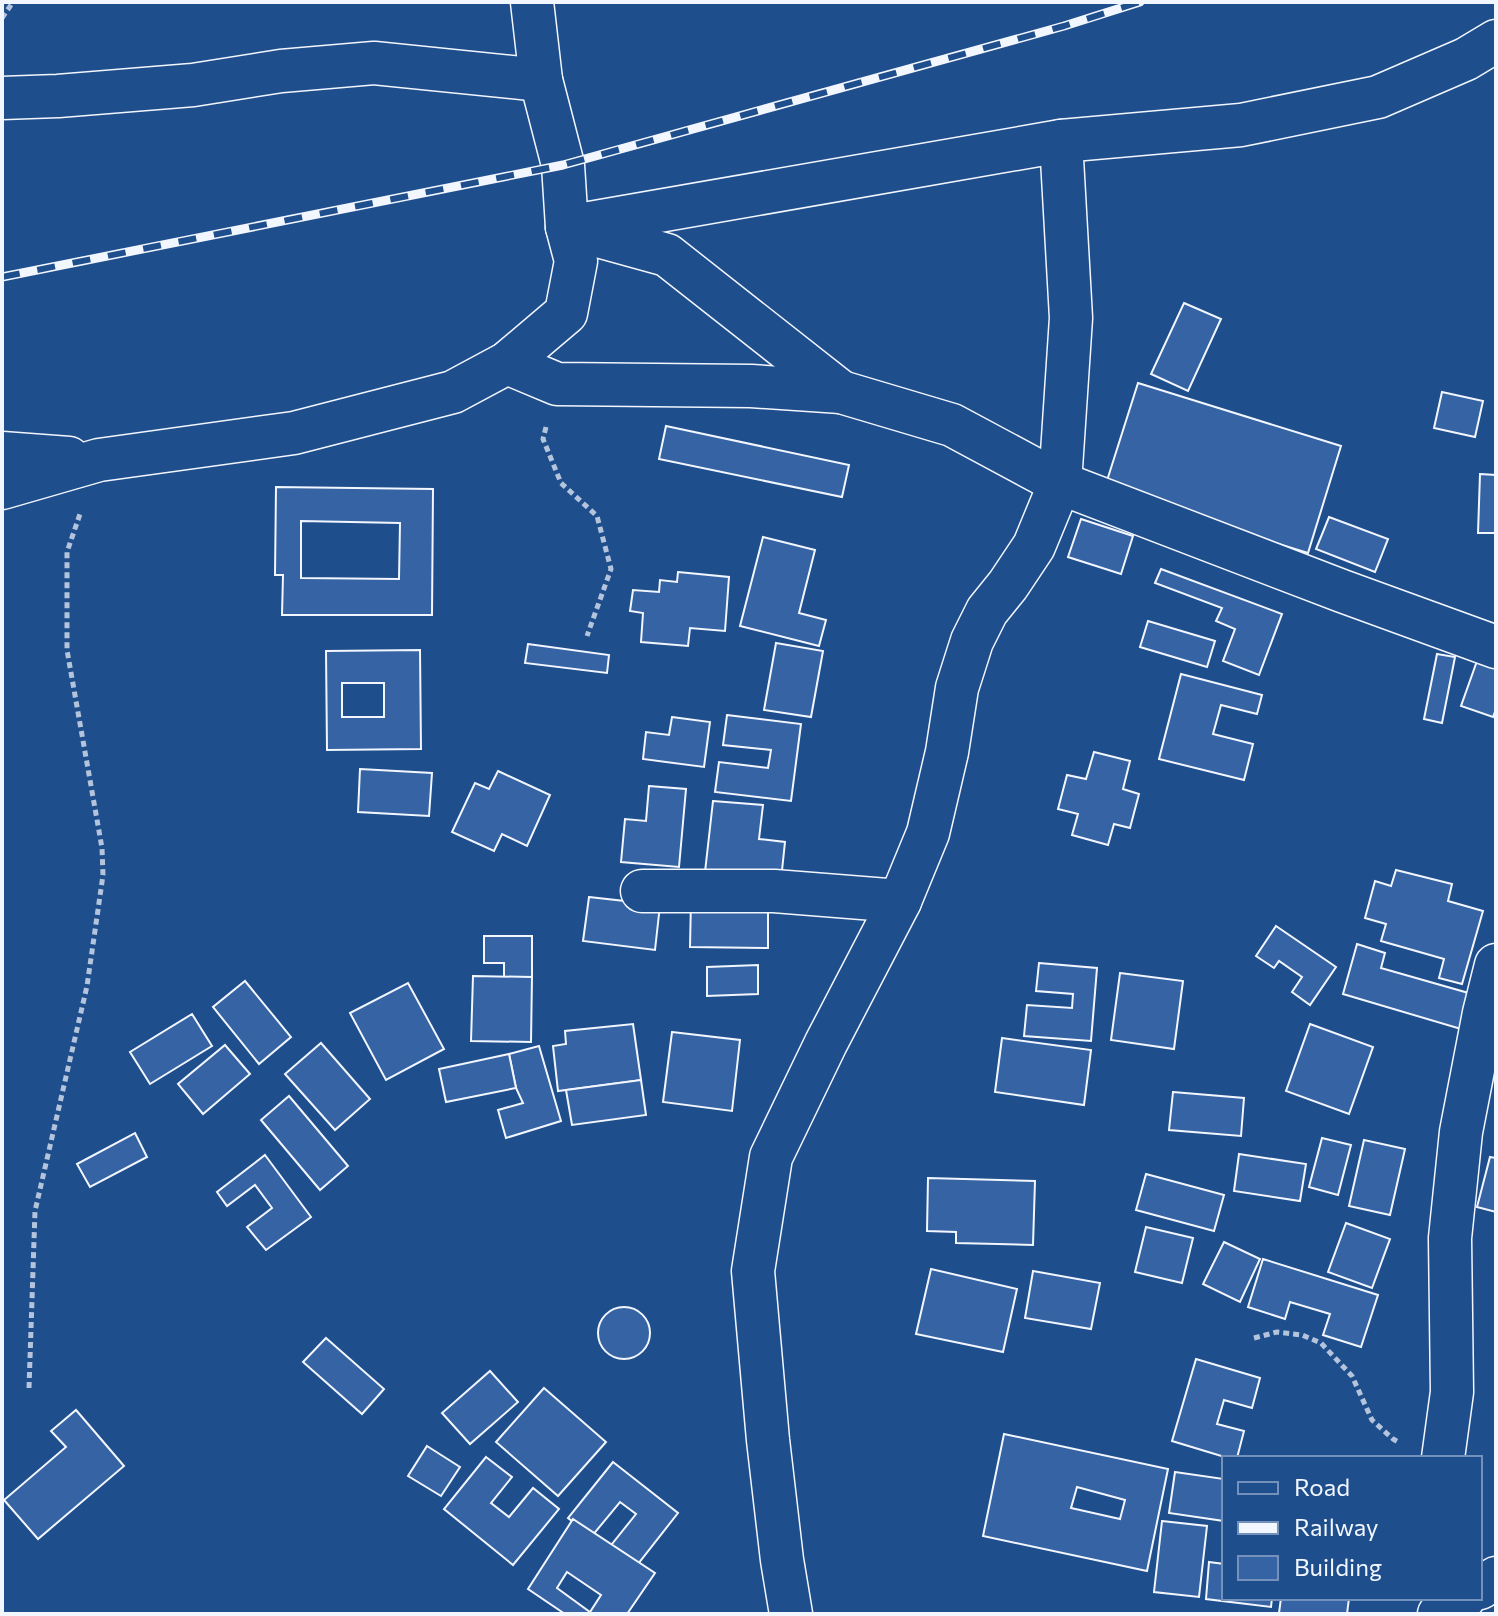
<svg xmlns="http://www.w3.org/2000/svg" width="1498" height="1616" viewBox="0 0 1498 1616" font-family="Commissioner,sans-serif">
<rect width="100%" height="100%" fill="#1f4e8c"/>
<g fill="#3563a3" stroke="#f2f6ff" stroke-width="2" fill-rule="evenodd">
<polygon points="1184,303 1221,319 1188,391 1151,374"/>
<polygon points="1138,383 1341,446 1308,553 1104,490"/>
<polygon points="1442,392 1483,401 1475,437 1434,428"/>
<polygon points="666,426 849,465 842,497 659,459"/>
<polygon points="1480,474 1496,475 1496,533 1478,533"/>
<path d="M276,487L433,489L432,615H282L283,575H275ZM301,521L400,523L399,579L301,578Z"/>
<polygon points="1329,517 1388,539 1375,572 1316,549"/>
<polygon points="1081,519 1133,536 1121,574 1068,557"/>
<polygon points="763,537 815,550 799,613 826,620 819,646 740,626"/>
<polygon points="1161,569 1282,614 1259,675 1223,661 1235,629 1216,621 1222,608 1155,583"/>
<polygon points="678,572 729,577 725,631 690,628 688,646 641,642 643,613 630,611 633,590 659,592 660,580 677,582"/>
<polygon points="1148,621 1215,641 1207,667 1140,647"/>
<polygon points="776,643 823,651 811,717 764,710"/>
<polygon points="528,644 609,655 607,673 525,663"/>
<path d="M420,650L421,749L327,750L326,651ZM342,683H384V717H342Z"/>
<polygon points="1437,654 1455,657 1442,723 1424,719"/>
<polygon points="1477,661 1496,667 1496,709 1493,717 1461,706"/>
<polygon points="1181,674 1262,695 1257,714 1221,705 1213,734 1253,744 1244,780 1159,759"/>
<polygon points="727,715 801,724 791,801 715,792 719,762 768,768 771,750 723,745"/>
<polygon points="672,717 710,722 704,767 643,759 646,732 669,735"/>
<polygon points="1094,752 1130,761 1123,789 1139,794 1130,828 1114,824 1108,845 1072,835 1078,814 1058,809 1067,775 1086,779"/>
<polygon points="360,769 432,773 429,816 358,812"/>
<polygon points="498,771 550,795 527,846 502,834 494,851 452,832 475,783 489,789"/>
<polygon points="649,786 686,789 679,867 621,862 625,819 646,821"/>
<polygon points="713,801 763,805 759,839 785,842 781,880 705,872"/>
<polygon points="1396,870 1452,884 1448,901 1483,911 1462,984 1439,978 1444,959 1381,941 1386,924 1365,918 1375,881 1391,886"/>
<polygon points="589,897 660,905 655,950 583,941"/>
<polygon points="691,900 768,901 768,948 690,947"/>
<polygon points="1276,926 1336,967 1310,1005 1292,992 1302,977 1279,961 1274,968 1256,956"/>
<polygon points="484,936 532,936 532,977 504,977 504,963 484,963"/>
<polygon points="1357,944 1385,953 1381,968 1472,994 1461,1029 1343,994"/>
<polygon points="1039,963 1097,968 1091,1041 1024,1036 1027,1005 1072,1008 1073,994 1036,991"/>
<polygon points="758,965 758,994 707,996 707,967"/>
<polygon points="1120,973 1183,981 1174,1049 1111,1040"/>
<polygon points="473,976 532,977 531,1042 471,1041"/>
<polygon points="245,981 291,1037 259,1064 213,1007"/>
<polygon points="408,983 444,1049 386,1080 350,1013"/>
<polygon points="192,1014 212,1046 150,1084 130,1052"/>
<polygon points="633,1024 641,1080 558,1091 553,1046 566,1044 565,1031"/>
<polygon points="1310,1024 1373,1047 1349,1114 1286,1091"/>
<polygon points="672,1032 740,1040 732,1111 663,1102"/>
<polygon points="1002,1038 1091,1050 1084,1105 995,1092"/>
<polygon points="321,1043 370,1099 335,1130 285,1074"/>
<polygon points="225,1045 250,1074 203,1114 178,1084"/>
<polygon points="539,1046 561,1121 506,1138 498,1110 523,1103 516,1088 509,1054"/>
<polygon points="509,1054 516,1088 446,1102 439,1069"/>
<polygon points="641,1080 646,1115 572,1125 566,1090"/>
<polygon points="1173,1092 1244,1098 1241,1136 1169,1130"/>
<polygon points="289,1096 348,1166 320,1190 261,1120"/>
<polygon points="135,1133 147,1157 90,1187 77,1164"/>
<polygon points="1322,1138 1351,1145 1338,1195 1309,1187"/>
<polygon points="1364,1140 1405,1149 1390,1215 1349,1206"/>
<polygon points="1239,1154 1306,1164 1300,1201 1234,1191"/>
<polygon points="265,1155 311,1217 266,1250 247,1227 272,1208 255,1185 227,1206 217,1192"/>
<polygon points="1490,1157 1496,1158 1496,1212 1477,1207"/>
<polygon points="1146,1174 1224,1195 1214,1231 1136,1210"/>
<polygon points="928,1178 1035,1181 1033,1245 956,1243 956,1232 927,1231"/>
<polygon points="1346,1223 1390,1239 1372,1288 1328,1272"/>
<polygon points="1146,1227 1193,1238 1182,1283 1135,1272"/>
<polygon points="1224,1242 1260,1259 1240,1302 1203,1284"/>
<polygon points="1263,1259 1378,1295 1361,1347 1323,1335 1330,1314 1290,1302 1285,1319 1248,1307"/>
<polygon points="931,1269 1017,1289 1003,1352 916,1334"/>
<polygon points="1033,1271 1100,1283 1091,1329 1025,1318"/>
<circle cx="624" cy="1333" r="26"/>
<polygon points="326,1338 384,1389 362,1414 303,1362"/>
<polygon points="1196,1359 1260,1378 1252,1408 1224,1400 1217,1424 1244,1431 1237,1458 1228,1458 1172,1441"/>
<polygon points="490,1371 518,1402 470,1444 442,1413"/>
<polygon points="544,1388 606,1442 558,1496 496,1442"/>
<polygon points="76,1410 124,1466 38,1539 4,1500 66,1447 51,1431"/>
<path d="M1004,1434L1168,1469L1147,1571L983,1536ZM1077,1487L1125,1500L1120,1519L1071,1508Z"/>
<polygon points="427,1446 460,1467 441,1496 408,1476"/>
<polygon points="486,1457 512,1477 491,1503 509,1517 533,1488 559,1509 513,1565 444,1509"/>
<polygon points="613,1462 678,1513 634,1569 608,1549 636,1514 620,1502 592,1536 568,1518"/>
<polygon points="1175,1472 1224,1479 1224,1521 1169,1513"/>
<path d="M573,1519L655,1573L627,1614H565L528,1589ZM567,1572L601,1595L590,1612L557,1588Z"/>
<polygon points="1162,1521 1207,1526 1199,1597 1154,1592"/>
<polygon points="1209,1562 1224,1564 1224,1598 1272,1598 1271,1607 1206,1599"/>
<polygon points="1281,1598 1349,1598 1347,1614 1279,1613"/>
</g>
<g fill="none" stroke-linecap="round" stroke-linejoin="round">
<defs>
<g id="minor">
<polyline points="2,98 58,96 193,85 281,71 374,63 541,80"/>
<polyline points="567,227 1061,141 1241,125 1378,97 1466,59 1496,41"/>
<polyline points="580,231 667,255 841,392"/>
<polyline points="507,363 557,384 751,386 841,392 952,425 1060,483 1342,591 1496,647"/>
<polyline points="2,453 69,458"/>
<polyline points="2,488 99,460 294,433 453,392 507,363 566,313 576,261 567,227 563,165 541,80 532,2"/>
<polyline points="642,891 774,891 900,901"/>
<polyline points="1443,1458 1452,1392 1450,1238 1461,1132 1484,1013 1496,965"/>
<polyline points="1480,1588 1496,1578"/>
<polyline points="791,1614 782,1560 768,1440 753,1271 771,1157 826,1043 900,901 928,833 947,752 957,688 972,641 987,611 1008,585 1034,546 1060,483 1071,318 1061,141"/>
<polyline points="1439,1614 1464,1598"/>
</g>
</defs>
<use href="#minor" stroke="#f2f6ff" stroke-width="45"/>
<g stroke="#b3c4dc" stroke-width="5" stroke-dasharray="6 4" stroke-linecap="butt">
<polyline points="2,18 13,2"/>
<polyline points="546,427 543,439 561,483 597,516 611,569 587,636"/>
<polyline points="1254,1338 1277,1332 1302,1335 1321,1343 1352,1376 1372,1420 1393,1439 1400,1443"/>
<polyline points="29,1388 35,1211 87,986 103,875 102,848 67,650 67,552 80,514"/>
</g>
<use href="#minor" stroke="#1f4e8c" stroke-width="42"/>
<defs>
<polyline id="rail" points="2,277 563,165 1064,26 1140,2"/>
</defs>
<use href="#rail" stroke="#f2f6ff" stroke-width="9"/>
<use href="#rail" stroke="#1f4e8c" stroke-width="6" stroke-dasharray="18" stroke-linecap="butt"/>
</g>
<rect width="1498" height="1616" fill="none" stroke="#f2f6ff" stroke-width="8"/>
<rect x="1222" y="1456" width="260" height="144" fill="#1f4e8c" stroke="#7391ba" stroke-width="2"/>
<rect x="1238" y="1482" width="40" height="12" fill="#1f4e8c" stroke="#7391ba" stroke-width="2"/>
<text x="1294" y="1496" font-size="24" fill="#f2f6ff">Road</text>
<rect x="1238" y="1522" width="40" height="12" fill="#f2f6ff" stroke="#7391ba" stroke-width="2"/>
<text x="1294" y="1536" font-size="24" fill="#f2f6ff">Railway</text>
<rect x="1238" y="1556" width="40" height="24" fill="#3563a3" stroke="#7391ba" stroke-width="2"/>
<text x="1294" y="1576" font-size="24" fill="#f2f6ff">Building</text>
</svg>
